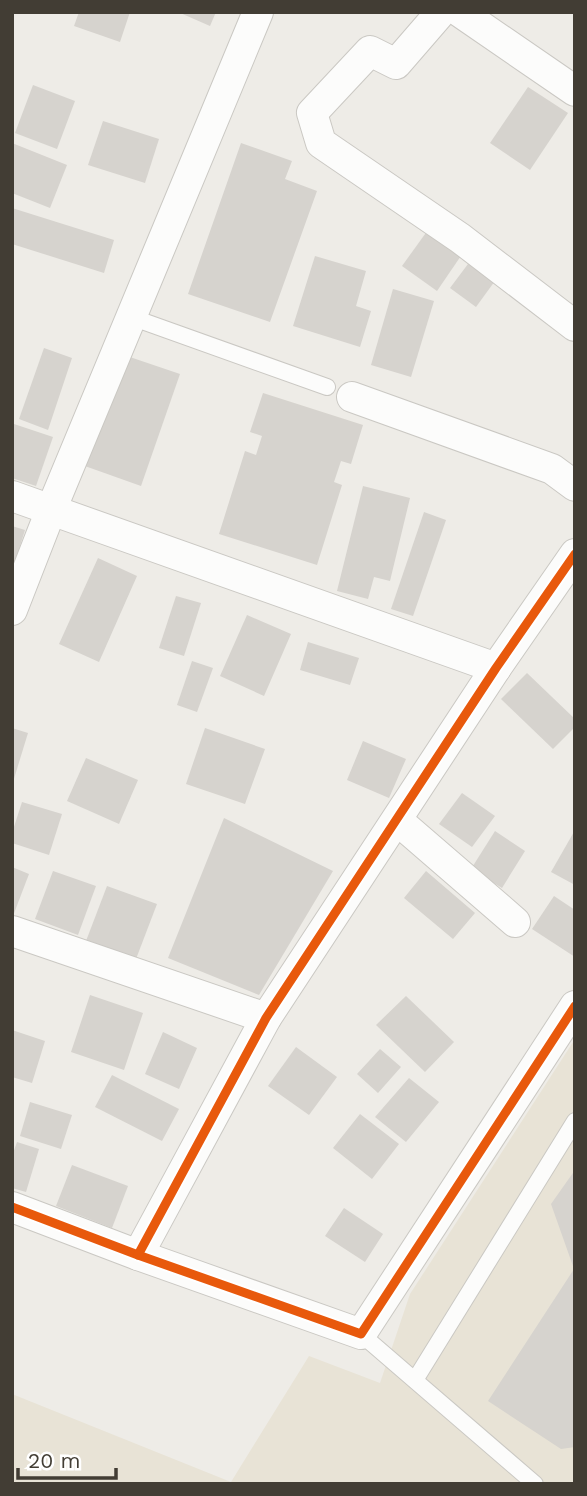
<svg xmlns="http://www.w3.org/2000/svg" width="587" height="1496" viewBox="0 0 587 1496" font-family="'Work Sans',sans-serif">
<rect width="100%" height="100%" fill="#eeece7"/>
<polygon fill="#e8e3d6" points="575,1039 575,1484 12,1484 12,1394 231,1482 309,1356 380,1383 410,1294"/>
<g fill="#d6d3ce">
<polygon points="79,12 130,12 120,42 74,26"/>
<polygon points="178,12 216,12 210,26"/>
<polygon points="33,85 75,101 57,149 15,133"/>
<polygon points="528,87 568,113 530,170 490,143"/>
<polygon points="103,121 159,139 145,183 88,165"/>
<polygon points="12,143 67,165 50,208 12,193"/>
<polygon points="241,143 292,161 285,179 317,191 270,322 188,294"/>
<polygon points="12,208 114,240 104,273 12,244"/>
<polygon points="433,223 467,247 437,291 402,266"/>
<polygon points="315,256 366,271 356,306 371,311 360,347 293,326"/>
<polygon points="474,256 500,274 476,307 450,288"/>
<polygon points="393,289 434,301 411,377 371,365"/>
<polygon points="44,348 72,358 48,430 19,419"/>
<polygon points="121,354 180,374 141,486 82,465"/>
<polygon points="263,393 363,425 351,464 341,461 334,482 342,485 317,565 219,534 245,451 256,455 262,436 250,432"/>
<polygon points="14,424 53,437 36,486 12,478 12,430"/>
<polygon points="363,486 410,498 390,581 374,577 368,599 337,591"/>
<polygon points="424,512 446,520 413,616 391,609"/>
<polygon points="12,526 25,530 13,568 12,568"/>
<polygon points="98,558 137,576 99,662 59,644"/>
<polygon points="176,596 201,603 184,656 159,648"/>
<polygon points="247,615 291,634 264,696 220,676"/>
<polygon points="308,642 359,658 350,685 300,670"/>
<polygon points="192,661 213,668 197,712 177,705"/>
<polygon points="527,673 575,719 575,727 553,749 501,699"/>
<polygon points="12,728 28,733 13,782 12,782"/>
<polygon points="205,728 265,749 245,804 186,784"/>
<polygon points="363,741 406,759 389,798 347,780"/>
<polygon points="86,758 138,780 119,824 67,801"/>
<polygon points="462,793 495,816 472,847 439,824"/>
<polygon points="22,802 62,814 49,855 12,843 12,833"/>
<polygon points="224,818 333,871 259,995 168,958"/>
<polygon points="575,830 575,885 551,872"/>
<polygon points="495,831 525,851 502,888 471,869"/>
<polygon points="12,867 29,874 13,916 12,916"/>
<polygon points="53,871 96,886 78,935 35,919"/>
<polygon points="426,871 475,913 453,939 404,898"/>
<polygon points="107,886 157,904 136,959 86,941"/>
<polygon points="554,896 575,910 575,957 532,929"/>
<polygon points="90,995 143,1013 124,1070 71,1052"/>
<polygon points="406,996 454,1042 425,1072 376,1025"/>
<polygon points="12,1030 45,1041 32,1083 12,1077"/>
<polygon points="163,1032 197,1048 179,1089 145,1074"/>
<polygon points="296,1047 337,1077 309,1115 268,1086"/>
<polygon points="380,1049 401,1067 378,1093 357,1074"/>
<polygon points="112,1075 179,1109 162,1141 95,1107"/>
<polygon points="409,1078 439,1102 406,1142 375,1117"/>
<polygon points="30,1102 72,1115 61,1149 20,1136"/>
<polygon points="360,1114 399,1144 372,1179 333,1148"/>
<polygon points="17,1142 39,1149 26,1192 12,1188 12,1156"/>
<polygon points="72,1165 128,1186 112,1228 56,1206"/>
<polygon points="575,1170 575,1447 561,1449 488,1401 574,1269 551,1204"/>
<polygon points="344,1208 383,1234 365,1262 325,1236"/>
</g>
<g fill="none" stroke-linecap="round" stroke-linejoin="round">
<defs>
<g id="lane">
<polyline points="131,317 327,387"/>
<polyline points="361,1334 535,1484"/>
<polyline points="415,1380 575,1121"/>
</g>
<g id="street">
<polyline points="441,12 396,64 370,51 312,113 321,143 460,238 575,326"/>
<polyline points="460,12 575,91"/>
<polyline points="352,397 552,469 575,486"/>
<polyline points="12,496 496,668"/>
<polyline points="12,610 51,510 258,12"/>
<polyline points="397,820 515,922"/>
<polyline points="12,931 266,1018"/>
<polyline points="12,1207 138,1255 361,1334 575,1006"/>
<polyline points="138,1255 266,1018 496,668 575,554"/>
</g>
</defs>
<use href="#lane" stroke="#cac8c3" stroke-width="18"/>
<use href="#street" stroke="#cac8c3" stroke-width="32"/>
<use href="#lane" stroke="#fcfcfb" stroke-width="16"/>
<use href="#street" stroke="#fcfcfb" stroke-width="30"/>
<defs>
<g id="cycleway">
<polyline points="12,1207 138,1255 361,1334 575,1006"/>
<polyline points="138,1255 266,1018 496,668 575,554"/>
</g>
</defs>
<use href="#cycleway" stroke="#fff" stroke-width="13"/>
<use href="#cycleway" stroke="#e8590c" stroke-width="9"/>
</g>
<rect width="587" height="1496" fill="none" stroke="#423d34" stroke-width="28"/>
<path d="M18 1468v10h98v-10" fill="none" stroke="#423d34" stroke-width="3.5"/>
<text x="28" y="1468" font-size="21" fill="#423d34" stroke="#ffffff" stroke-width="5" paint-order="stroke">20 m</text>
</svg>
